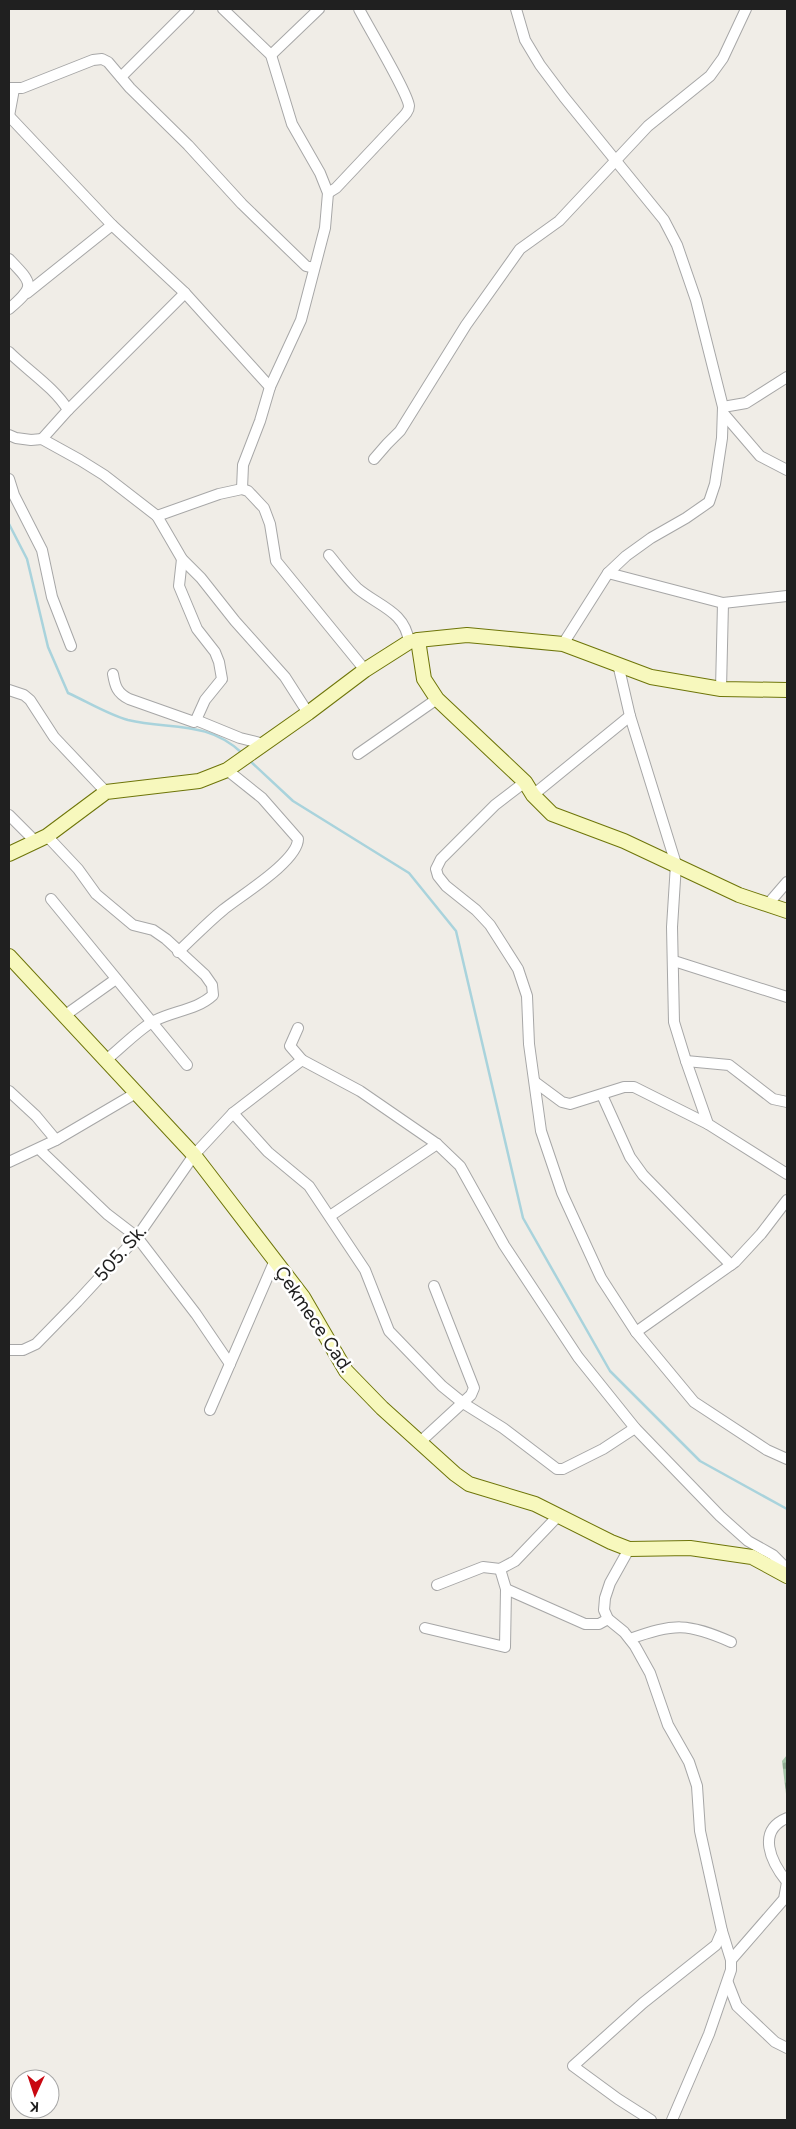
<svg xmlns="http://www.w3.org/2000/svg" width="796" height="2129" viewBox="0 0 796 2129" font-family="Figtree,sans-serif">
<defs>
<pattern id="cemetery-stones" width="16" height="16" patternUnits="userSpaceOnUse" patternTransform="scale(1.25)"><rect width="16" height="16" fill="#a9c8ac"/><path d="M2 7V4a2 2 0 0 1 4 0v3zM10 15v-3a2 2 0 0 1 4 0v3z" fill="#91ac94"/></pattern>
</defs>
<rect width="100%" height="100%" fill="#f0ede7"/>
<polygon fill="url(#cemetery-stones)" points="787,1755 787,1802 782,1761"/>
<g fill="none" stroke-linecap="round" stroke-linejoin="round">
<g stroke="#a9d3dc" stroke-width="2.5">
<path d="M9,524L27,559L48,647L68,693C86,701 109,715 128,720C170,730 207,720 242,753"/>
<polyline points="249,760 293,801 409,873 456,931 523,1218 610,1371 700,1461 787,1509"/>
</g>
<defs>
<g id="street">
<polyline points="223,9 271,55 292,124 320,173 328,193 325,228 301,320 270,387 260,421 243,465 242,489"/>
<polyline points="516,9 525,40 540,65 564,97 664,220 677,245 696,300 723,407 722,438 715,484 709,502 686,518 651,538 626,556 608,573 563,644"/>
<polyline points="271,55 319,9"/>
<polyline points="121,77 189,9"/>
<polyline points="9,88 22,88 93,60 102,59 108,62 130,88 188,145 242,204 306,266 314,268"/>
<polyline points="9,116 112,225 185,293 270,387"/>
<polyline points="9,116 14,89"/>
<path d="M328,193L336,188L401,119C405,115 409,111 409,106C408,93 367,25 359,9"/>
<path d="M9,259C33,284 36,286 9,309"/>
<polyline points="27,293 112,225"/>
<path d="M9,352C27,370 55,388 68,410L42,439"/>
<polyline points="723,407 746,403 787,377"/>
<polyline points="68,410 185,293"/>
<polyline points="723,413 760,456 787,470"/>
<polyline points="9,435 16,438 31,440 42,439 80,460 104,475 157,516 182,559 201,578 235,621 285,677 308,713"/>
<polyline points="374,459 387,444 400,431 466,325 520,249 559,221 648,126 710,76 723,58 746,9"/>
<polyline points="9,479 14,495 42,550 52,597 71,646"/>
<polyline points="157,516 219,494 242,489 248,491 264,508 270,524 276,561 365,670"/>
<path d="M329,555C338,566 347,578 357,588C378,606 405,611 409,642"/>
<polyline points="182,559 179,586 197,629 215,652 219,662 222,679 205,700 196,720"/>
<polyline points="608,573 723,603 787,596"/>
<polyline points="618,664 630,716 676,864 672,927 674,1022 686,1061 708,1124 787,1174"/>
<path d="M113,674C115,686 117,693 129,699L194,722L196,720L240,738L264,744"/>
<polyline points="721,689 723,603"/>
<polyline points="9,690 24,695 30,700 54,737 106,792"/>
<polyline points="358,754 437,699"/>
<polyline points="525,782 495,805 441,859 436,869 438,876 446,886 476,910 490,925 518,969 527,996 529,1044 541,1131 562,1193 601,1278 636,1332 694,1402 767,1450 787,1459"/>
<polyline points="533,795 630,716"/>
<polyline points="9,815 36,842"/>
<path d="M47,836L78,869L96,894L133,925L153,930L166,939L205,975L212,985L213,995C197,1010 173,1011 154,1021C139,1029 120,1049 106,1060"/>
<polyline points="51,899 187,1065"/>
<polyline points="768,904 787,882"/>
<path d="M178,952C193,938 207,923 223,910C240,896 298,861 298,839L262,798L227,770"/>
<polyline points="674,961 787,997"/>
<polyline points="64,1016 116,979"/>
<polyline points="298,1028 290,1046 302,1060 360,1091 437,1144 460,1166 504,1245 578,1357 635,1428 720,1516 748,1541 773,1555 787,1569"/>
<polyline points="686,1061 729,1065 773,1099 787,1102"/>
<polyline points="535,1082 562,1102 570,1104 624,1087 634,1087 708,1124"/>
<polyline points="9,1091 36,1116 56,1140"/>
<polyline points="602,1095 630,1157 643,1175 731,1265"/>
<polyline points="233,1113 268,1152 309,1186 365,1270 389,1331 442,1386 463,1403 503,1428 557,1469 563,1469 603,1449 635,1428"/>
<polyline points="39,1149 107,1214 137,1237 196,1314 230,1364"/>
<polyline points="9,1162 56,1140 136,1093"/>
<polyline points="330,1216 437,1144"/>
<polyline points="636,1332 735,1262 761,1234 787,1200"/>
<polyline points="9,1350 23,1350 36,1344 77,1302 137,1237 194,1155 233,1113 302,1060"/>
<polyline points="210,1410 275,1260"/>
<polyline points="420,1442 471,1395 474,1388 434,1286"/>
<polyline points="629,1549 610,1583 605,1598 604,1610 608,1619 624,1632 635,1646 650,1673 668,1725 689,1762 697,1786 700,1831 722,1931 716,1945 643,2003 573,2066 618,2099 651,2120"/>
<polyline points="437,1585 483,1567 500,1569"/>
<polyline points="506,1589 585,1624 599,1624 608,1619"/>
<polyline points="425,1628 505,1647 506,1589 500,1569 515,1561 559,1515"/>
<path d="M630,1639C674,1623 688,1623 731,1642"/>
<path d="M731,1960L784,1899L787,1882C771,1862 756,1831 787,1818"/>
<polyline points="728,1983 737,2006 775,2042 787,2048"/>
<polyline points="672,2120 709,2034 731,1970 731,1960 722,1931"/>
</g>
<g id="secondary">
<polyline points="418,640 424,679 437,699 525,782 533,795 552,814 624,841 739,895 787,911"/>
<polyline points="9,854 47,836 106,792 199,781 227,770 308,713 365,670 409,642 418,640 467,635 563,644 651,677 721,689 787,690"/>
<polyline points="9,956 194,1155 303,1297 346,1371 382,1408 455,1474 469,1484 535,1504 611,1542 629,1549 690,1548 752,1557 787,1576"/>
</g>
</defs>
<use href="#street" stroke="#a7a7a7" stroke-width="12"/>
<use href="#secondary" stroke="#6e7509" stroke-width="16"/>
<use href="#street" stroke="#fff" stroke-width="10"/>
<use href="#secondary" stroke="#f7f8bd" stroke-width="14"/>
</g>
<g text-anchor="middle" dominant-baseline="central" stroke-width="5" stroke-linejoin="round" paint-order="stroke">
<g font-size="19" fill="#202020" stroke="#fff">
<text transform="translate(120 1253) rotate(-49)">505. Sk.</text>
<text transform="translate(314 1319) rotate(56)">Çekmece Cad.</text>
</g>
</g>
<rect width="796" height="2129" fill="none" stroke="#202020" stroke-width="20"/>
<g transform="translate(35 2094) rotate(183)"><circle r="24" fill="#ffffff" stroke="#a6a6a6"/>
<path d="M0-4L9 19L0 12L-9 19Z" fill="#c90710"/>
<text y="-8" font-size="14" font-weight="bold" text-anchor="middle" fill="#202020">K</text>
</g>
</svg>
